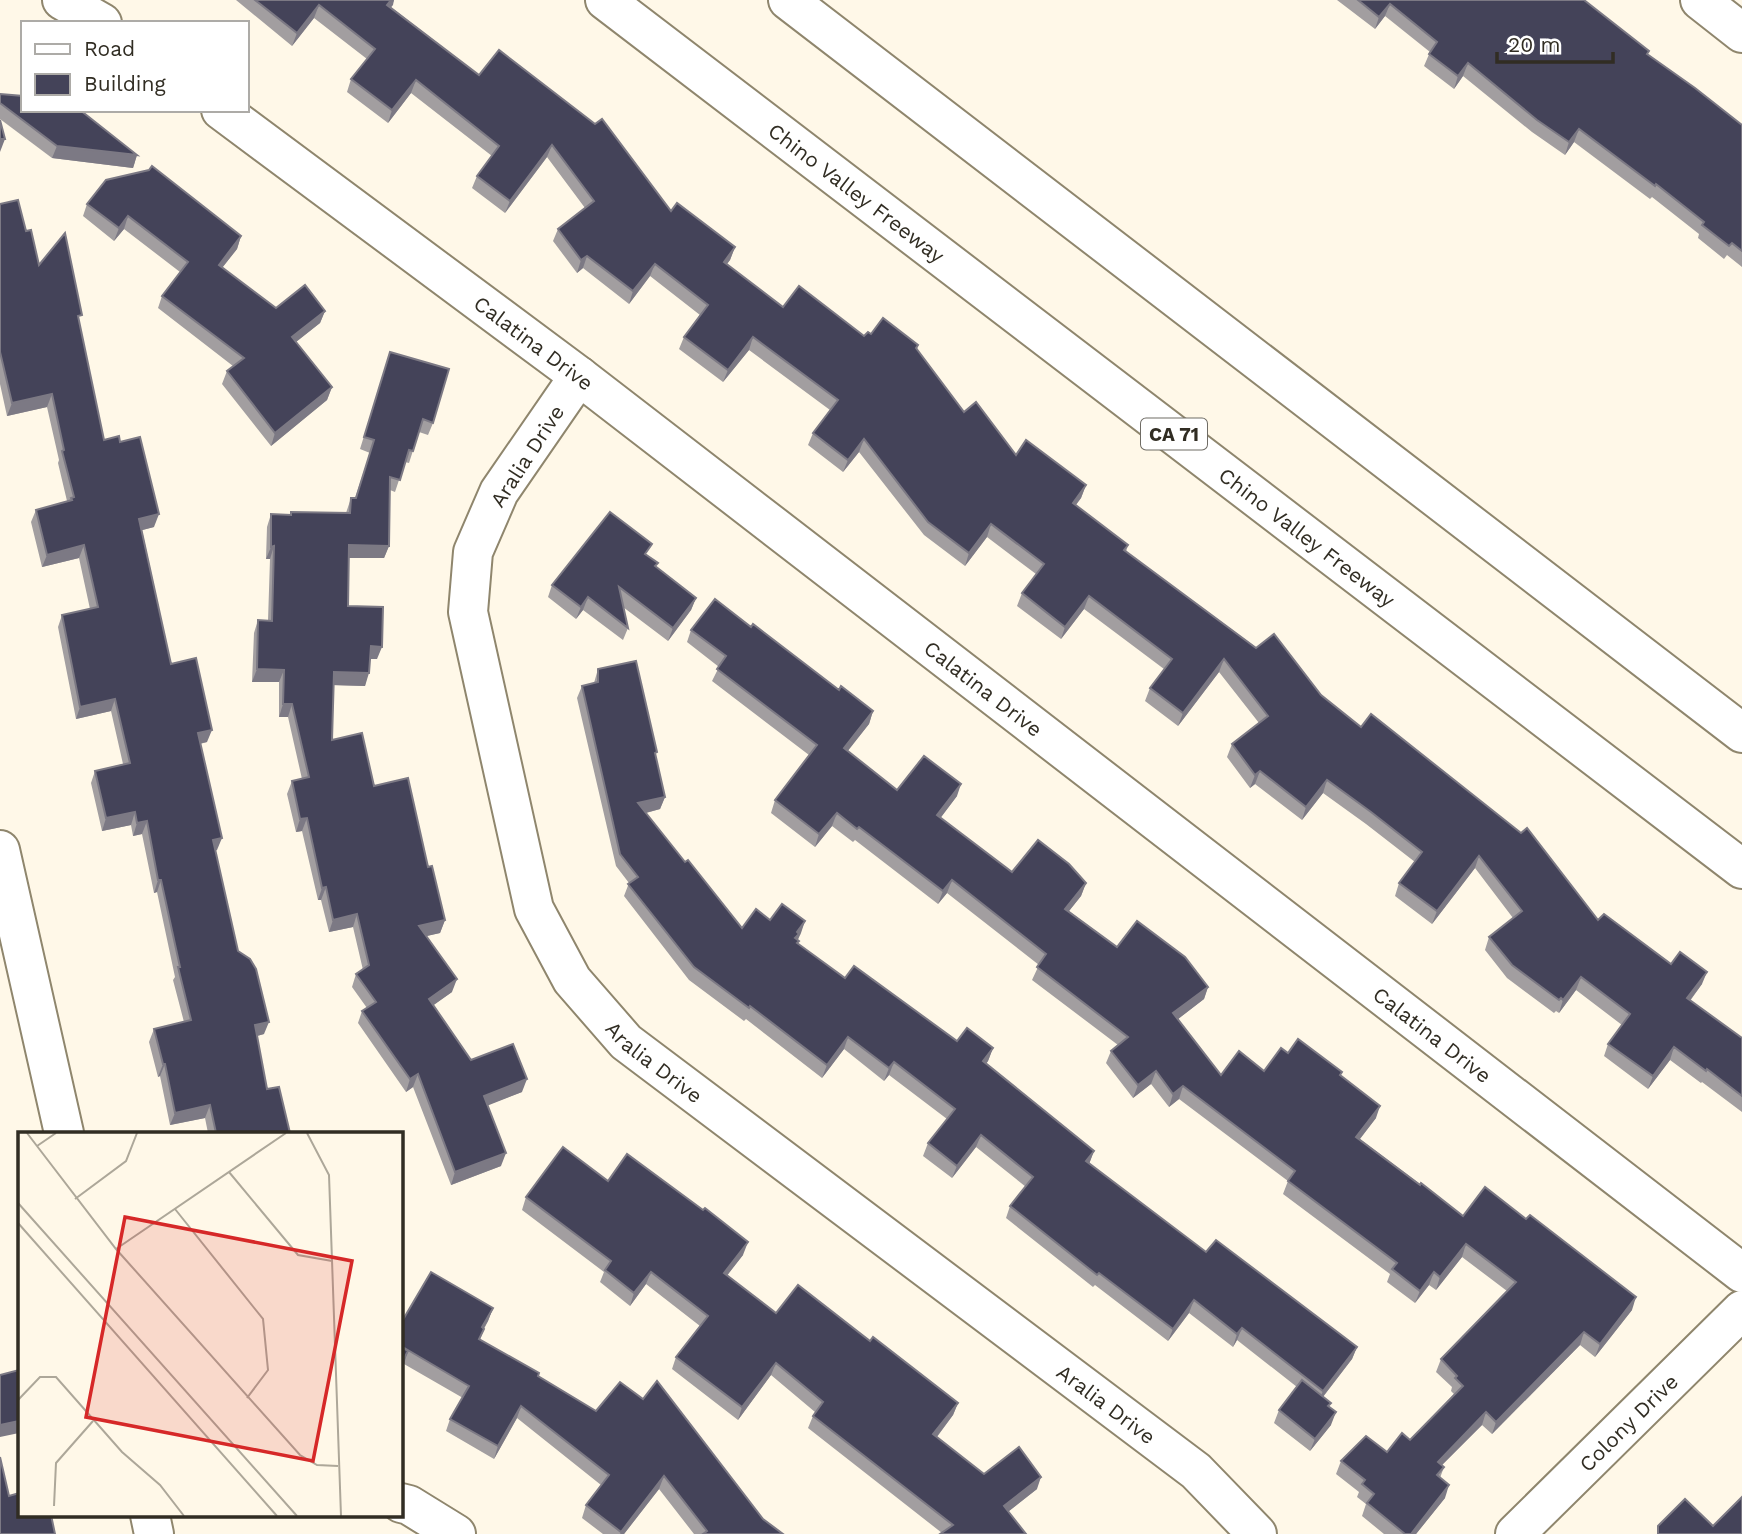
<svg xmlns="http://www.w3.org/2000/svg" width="1742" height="1534" viewBox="0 0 1742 1534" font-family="'Work Sans',sans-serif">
<rect width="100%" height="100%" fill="#fff8e8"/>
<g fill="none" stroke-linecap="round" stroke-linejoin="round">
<defs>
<g id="minor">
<polyline points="62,0 102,23"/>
<polyline points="1700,0 1742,33"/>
<path id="s1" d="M221,110L579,376L1742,1273"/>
<path id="s2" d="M579,376L499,492L473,552L468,612L534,909L572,980L626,1042L1196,1471L1257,1534"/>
<polyline points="0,850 64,1133"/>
<polyline points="401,1503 409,1505 456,1534"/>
<polyline points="150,1515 154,1534"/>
<path id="s3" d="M1515,1534L1742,1310"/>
</g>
<g id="highway">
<path id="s4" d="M605,0L1742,869"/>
<polyline points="788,0 1742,733"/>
</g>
</defs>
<use href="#minor" stroke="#8f866d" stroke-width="42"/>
<use href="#highway" stroke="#8f866d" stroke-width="42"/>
<use href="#minor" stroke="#fff" stroke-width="38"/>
<use href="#highway" stroke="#fff" stroke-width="38"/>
</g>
<g fill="#a29ea0">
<polygon points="236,0 394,0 391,7 479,75 671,211 735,247 730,260 727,264 783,307 864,336 871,334 918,345 917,350 964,412 1016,455 1086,485 1081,498 1076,505 1128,545 1126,552 1321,695 1598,920 1702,984 1690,1001 1742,1038 1742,1112 1702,1082 1701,1083 1670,1060 1648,1089 1604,1056 1608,1044 1622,1025 1576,990 1559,1013 1556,1011 1554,1013 1507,978 1485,950 1489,937 1513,918 1475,868 1432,924 1395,896 1399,883 1415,862 1366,824 1323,793 1302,820 1255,784 1250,788 1227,757 1232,744 1259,723 1219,672 1178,726 1145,701 1150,688 1164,669 1084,609 1061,639 1017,606 1022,593 1036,574 987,537 965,566 924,535 859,452 843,472 808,445 813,433 830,410 749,350 723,382 679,349 684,337 700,315 650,276 629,304 583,268 577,273 553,241 558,229 585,208 547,157 505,213 472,188 477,176 492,156 411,93 388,123 347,92 351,79 367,59 314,18 292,46"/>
<polygon points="1337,0 1584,0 1648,55 1742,125 1742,267 1727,255 1724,259 1698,238 1699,234 1652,197 1650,199 1574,142 1565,155 1532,132 1463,76 1454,89 1424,66 1430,52 1385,16 1375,29"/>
<polygon points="0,94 137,155 133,168 52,158 0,119"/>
<polygon points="0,204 26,231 39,265 79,322 104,440 120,442 154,527 142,530 171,664 207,742 200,744 217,850 215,851 238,951 264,1034 257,1036 267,1089 290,1133 208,1133 205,1118 170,1125 160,1076 158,1077 149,1042 154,1029 184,1022 173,980 175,977 157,892 154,893 142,834 133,836 131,825 102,831 91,783 95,771 123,764 111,711 76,719 58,627 62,615 90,609 79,558 42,567 31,522 36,510 67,501 58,463 59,460 47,407 7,416 0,384"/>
<polygon points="87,204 241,236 237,249 222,268 276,308 325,311 320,323 296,342 332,387 327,400 271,446 222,384 227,371 233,366 158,308 162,296 180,272 124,229 114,241 83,216"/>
<polygon points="390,352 433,423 428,435 419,432 409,463 405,462 395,492 390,490 389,546 384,558 349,558 348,606 377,659 370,659 365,686 334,685 332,740 374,786 428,867 445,920 440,933 426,936 452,992 433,1005 471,1060 522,1092 487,1105 501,1166 451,1185 413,1087 406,1092 358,1023 362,1011 367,1008 352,987 356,974 363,970 353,927 329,932 321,900 318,900 302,831 296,832 287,794 292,781 302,779 288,717 279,717 279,682 252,682 254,633 258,620 268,621 270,559 266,559 267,527 271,514 290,515 291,512 346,513 351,498 355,498 370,453 360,449"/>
<polygon points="648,556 656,567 696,598 691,610 668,641 623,607 628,628 623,640 583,610 576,619 548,597 552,585"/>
<polygon points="751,627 839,690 873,711 869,724 847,751 897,790 957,796 940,818 1012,872 1086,883 1081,896 1069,911 1117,947 1208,987 1204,999 1178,1019 1221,1075 1264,1071 1288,1053 1342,1072 1340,1075 1376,1118 1360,1139 1463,1216 1632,1310 1595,1357 1580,1345 1492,1434 1482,1425 1442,1465 1444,1467 1440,1478 1445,1498 1416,1534 1384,1534 1362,1516 1366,1504 1357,1497 1359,1492 1336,1474 1341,1461 1387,1452 1410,1440 1454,1394 1451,1391 1452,1387 1436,1372 1441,1359 1507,1291 1462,1257 1436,1290 1429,1285 1415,1303 1387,1282 1390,1274 1283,1194 1288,1181 1179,1099 1169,1107 1151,1084 1133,1098 1106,1063 1111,1051 1118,1045 1032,980 1039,965 947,893 938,904 855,840 853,842 832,826 815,847 771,813 775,800 809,755 712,681 719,667 687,642 691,630"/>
<polygon points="598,669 656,757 665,797 660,809 646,813 685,862 742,928 770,920 805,921 797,940 798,944 845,978 957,1041 993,1048 988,1061 986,1064 1094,1151 1089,1164 1206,1252 1357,1347 1352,1359 1323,1397 1329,1407 1331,1425 1310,1451 1274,1423 1279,1410 1297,1387 1237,1340 1233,1347 1189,1313 1168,1341 1095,1285 1093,1287 1006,1218 1010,1206 1026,1187 976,1147 952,1178 923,1156 928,1143 947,1119 889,1075 884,1081 844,1049 822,1078 746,1019 744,1021 689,980 624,896 629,883 616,866 577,698 582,686 594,683"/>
<polygon points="608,1181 743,1255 727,1275 776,1313 870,1341 958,1403 953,1415 937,1437 984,1474 1037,1489 1009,1511 942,1533 808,1428 813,1416 815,1412 771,1375 738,1420 672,1369 676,1357 700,1326 646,1284 630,1306 600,1282 604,1272 522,1210 526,1197"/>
<polygon points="493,1308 488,1321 484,1329 480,1340 763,1519 783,1534 694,1534 659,1489 624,1534 603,1534 582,1518 586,1505 601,1485 517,1418 494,1459 446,1431 450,1419 463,1398 404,1364 401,1369 401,1323"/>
</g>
<g fill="#7c7984">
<polygon points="391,0 394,0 393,5 383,17 387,5"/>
<polygon points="1390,4 1385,16 1375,29 1379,17"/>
<polygon points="319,5 314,18 292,46 297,33"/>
<polygon points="1468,63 1463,76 1454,89 1458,76"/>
<polygon points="416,80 411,93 388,123 392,110"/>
<polygon points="1579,129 1574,142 1565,155 1569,142"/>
<polygon points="0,139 5,139 0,152"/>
<polygon points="552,145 547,157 505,213 510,201"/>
<polygon points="57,146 137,155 133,168 52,158"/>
<polygon points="128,216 124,229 114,241 119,228"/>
<polygon points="241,236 237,249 214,278 219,265"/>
<polygon points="735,247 730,260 719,274 724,262"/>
<polygon points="587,256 583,268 577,273 581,260"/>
<polygon points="655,264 650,276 629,304 633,291"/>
<polygon points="325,311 320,323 287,349 292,337"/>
<polygon points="753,337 749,350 723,382 728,370"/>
<polygon points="332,387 327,400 271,446 275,433"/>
<polygon points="52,394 47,407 7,416 12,403"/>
<polygon points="864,439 859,452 843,472 848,460"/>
<polygon points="1086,485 1081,498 1068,515 1073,503"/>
<polygon points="159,514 154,527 135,532 139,519"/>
<polygon points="991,524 987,537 965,566 969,553"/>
<polygon points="84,545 79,558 42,567 47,555"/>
<polygon points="349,545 389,546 384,558 345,558"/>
<polygon points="274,546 270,559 266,559 271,547"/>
<polygon points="1089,596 1084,609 1061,639 1065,627"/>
<polygon points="588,597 583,610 576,619 581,607"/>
<polygon points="696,598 691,610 668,641 673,628"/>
<polygon points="371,646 382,647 377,659 366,659"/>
<polygon points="1224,659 1219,672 1178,726 1183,713"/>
<polygon points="257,669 284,670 279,682 252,682"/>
<polygon points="334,672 369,673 365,686 330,685"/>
<polygon points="115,699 111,711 76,719 80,707"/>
<polygon points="283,704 292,704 288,717 279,717"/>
<polygon points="873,711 869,724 840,761 844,748"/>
<polygon points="212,730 207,742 193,745 198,733"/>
<polygon points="1260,771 1255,784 1250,788 1255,775"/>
<polygon points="1327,780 1323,793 1302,820 1306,807"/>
<polygon points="961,784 957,796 933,828 937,815"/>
<polygon points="665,797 660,809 634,816 638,803"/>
<polygon points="135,812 131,825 102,831 106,818"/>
<polygon points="837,813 832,826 815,847 819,834"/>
<polygon points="307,818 302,831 296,832 300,819"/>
<polygon points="147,821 142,834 133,836 137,823"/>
<polygon points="222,838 217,850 208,852 213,840"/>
<polygon points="1479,856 1475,868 1432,924 1437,911"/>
<polygon points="158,880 161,880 157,892 154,893"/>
<polygon points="952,880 947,893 938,904 943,891"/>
<polygon points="1086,883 1081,896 1061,921 1065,909"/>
<polygon points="326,887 321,900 318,900 322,888"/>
<polygon points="357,914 353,927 329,932 333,920"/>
<polygon points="445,920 440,933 414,939 419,926"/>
<polygon points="805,921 801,933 795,946 797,932"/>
<polygon points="1707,972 1702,984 1682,1011 1687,998"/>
<polygon points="1581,977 1576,990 1559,1013 1563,1000"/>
<polygon points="457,979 452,992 424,1012 429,999"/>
<polygon points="1208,987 1204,999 1169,1026 1173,1013"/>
<polygon points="269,1022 264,1034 250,1038 255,1025"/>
<polygon points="848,1037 844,1049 822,1078 827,1065"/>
<polygon points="1674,1047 1670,1060 1648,1089 1653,1076"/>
<polygon points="993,1048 988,1061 978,1074 983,1061"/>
<polygon points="894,1062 889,1075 884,1081 889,1068"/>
<polygon points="163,1064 165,1064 160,1076 158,1077"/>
<polygon points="1156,1071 1151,1084 1133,1098 1138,1085"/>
<polygon points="418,1074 413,1087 406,1092 410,1079"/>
<polygon points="527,1079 522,1092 479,1109 484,1096"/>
<polygon points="1183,1086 1179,1099 1169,1107 1173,1094"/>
<polygon points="210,1105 205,1118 170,1125 175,1113"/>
<polygon points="1380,1106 1376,1118 1352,1149 1356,1137"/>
<polygon points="981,1135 976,1147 952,1178 957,1166"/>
<polygon points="1094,1151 1089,1164 1086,1161"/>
<polygon points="506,1153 501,1166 451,1185 455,1172"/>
<polygon points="748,1242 743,1255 719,1286 724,1273"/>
<polygon points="1466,1244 1462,1257 1436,1290 1440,1277"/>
<polygon points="651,1272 646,1284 630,1306 634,1293"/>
<polygon points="1434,1272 1429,1285 1415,1303 1420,1291"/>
<polygon points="1636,1297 1632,1310 1595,1357 1600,1344"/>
<polygon points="1194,1300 1189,1313 1168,1341 1173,1329"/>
<polygon points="493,1308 488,1321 477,1340 482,1327"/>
<polygon points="1242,1328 1237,1340 1233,1347 1237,1334"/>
<polygon points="1584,1332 1580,1345 1492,1434 1496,1422"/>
<polygon points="1357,1347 1352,1359 1318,1403 1323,1391"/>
<polygon points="408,1351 404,1364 401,1369 401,1364"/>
<polygon points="776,1363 771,1375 738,1420 742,1407"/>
<polygon points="958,1403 953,1415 929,1447 933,1434"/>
<polygon points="521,1406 517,1418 494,1459 498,1446"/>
<polygon points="1336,1412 1331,1425 1310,1451 1315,1439"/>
<polygon points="1486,1412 1482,1425 1433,1474 1438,1462"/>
<polygon points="19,1421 19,1433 0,1437 0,1425"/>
<polygon points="664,1476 659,1489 624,1534 620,1534"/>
<polygon points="1041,1477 1037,1489 1000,1518 1004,1506"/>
<polygon points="1449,1485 1445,1498 1416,1534 1411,1534"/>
</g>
<g fill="#444359" stroke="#7c7984" stroke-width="2">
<polygon points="255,0 391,0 387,5 479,75 499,50 595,124 602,119 671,211 677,203 735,247 724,262 783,307 799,286 864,336 868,332 871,334 883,318 918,345 916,348 964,412 976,402 1016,455 1026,440 1086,485 1073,503 1128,545 1124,550 1256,648 1274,634 1321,695 1361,727 1371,714 1521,833 1527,828 1598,920 1604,914 1671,964 1680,952 1707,972 1687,998 1742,1038 1742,1096 1707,1069 1706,1071 1674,1047 1653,1076 1608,1044 1630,1014 1581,977 1563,1000 1561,998 1559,1000 1512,965 1489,937 1522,911 1479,856 1437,911 1399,883 1422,852 1371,812 1327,780 1306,807 1260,771 1255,775 1232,744 1268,716 1224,659 1183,713 1150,688 1172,659 1089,596 1065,627 1022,593 1044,564 991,524 969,553 928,522 864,439 848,460 813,433 838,400 753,337 728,370 684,337 708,305 655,264 633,291 587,256 581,260 558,229 594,201 552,145 510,201 477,176 499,146 416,80 392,110 351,79 375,49 319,5 297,33"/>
<polygon points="1358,0 1584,0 1649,51 1647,54 1695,88 1742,125 1742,251 1732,243 1729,246 1702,225 1704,222 1656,184 1655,186 1579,129 1569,142 1537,120 1468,63 1458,76 1429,54 1437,42 1390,4 1379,17"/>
<polygon points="0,94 23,96 23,110 80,110 137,155 57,146 0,103"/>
<polygon points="0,120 5,139 0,139"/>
<polygon points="152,166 241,236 219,265 276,308 305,285 325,311 292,337 332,387 275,433 227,371 244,358 162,296 188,262 128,216 119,228 87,204 106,180 149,170"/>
<polygon points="18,200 26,231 31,230 39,265 65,233 82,315 78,316 104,440 119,436 120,442 140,437 159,514 139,519 171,664 196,658 212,730 198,733 222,838 213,840 238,951 250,959 256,969 269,1022 255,1025 267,1089 279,1087 290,1133 216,1133 210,1105 175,1113 165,1064 163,1064 154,1029 191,1020 178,967 180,967 161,880 158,880 147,821 137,823 135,812 106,818 95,771 130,763 115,699 80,707 62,615 98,607 84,545 47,555 36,510 72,500 71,498 74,497 62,451 64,450 52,394 12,403 0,352 0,204"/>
<polygon points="390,352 449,369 433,423 423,419 413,451 409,450 400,480 390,477 389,546 349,545 348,606 383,607 382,647 371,646 369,673 334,672 332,740 362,733 374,786 408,778 428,867 432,866 445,920 419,926 457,979 429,999 471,1060 513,1044 527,1079 484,1096 506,1153 455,1172 418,1074 410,1079 362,1011 376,1002 356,974 369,965 357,914 333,920 326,887 322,888 307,818 300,819 292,781 309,777 292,704 283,704 284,670 257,669 258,620 272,621 274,546 271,547 271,514 291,515 291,512 350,513 351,498 356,498 374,440 364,437"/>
<polygon points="610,512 652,544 645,554 658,563 655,566 696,598 673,628 619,587 628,628 588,597 581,607 552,585"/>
<polygon points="715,599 751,627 753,624 839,690 841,686 873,711 844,748 897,790 924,756 961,784 937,815 1012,872 1038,840 1069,864 1086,883 1065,909 1117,947 1137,921 1185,957 1208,987 1173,1013 1221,1075 1239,1051 1264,1071 1281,1048 1288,1053 1298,1039 1342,1072 1340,1075 1380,1106 1356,1137 1420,1185 1421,1183 1463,1216 1485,1187 1526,1219 1530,1215 1636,1297 1600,1344 1584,1332 1496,1422 1486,1412 1438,1462 1444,1467 1437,1475 1449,1485 1411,1534 1405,1534 1367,1503 1374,1494 1362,1484 1365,1480 1341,1461 1366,1436 1387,1452 1402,1433 1410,1440 1463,1386 1455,1378 1457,1376 1441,1359 1516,1282 1466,1244 1440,1277 1434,1272 1420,1291 1392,1269 1397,1263 1288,1181 1295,1171 1183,1086 1173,1094 1156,1071 1138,1085 1111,1051 1128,1037 1037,967 1046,954 952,880 943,891 859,827 857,829 837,813 819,834 775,800 817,745 717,669 726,656 691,630"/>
<polygon points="636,661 657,752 655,753 665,797 638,803 685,862 688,860 742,928 756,909 770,920 782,904 805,921 797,932 799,934 795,938 799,941 797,943 845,978 854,966 957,1041 967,1028 993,1048 983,1061 1094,1151 1086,1161 1206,1252 1216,1240 1357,1347 1323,1391 1242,1328 1237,1334 1194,1300 1173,1329 1099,1273 1097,1275 1010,1206 1033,1177 981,1135 957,1166 928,1143 955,1109 894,1062 889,1068 848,1037 827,1065 750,1006 749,1008 694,967 628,884 638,877 620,854 582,686 598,682 598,669"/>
<polygon points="563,1147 608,1181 627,1154 703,1210 705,1208 748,1242 724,1273 776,1313 798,1285 870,1341 873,1337 958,1403 933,1434 984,1474 1019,1447 1041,1477 1004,1506 1026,1534 940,1534 953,1525 813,1416 823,1402 776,1363 742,1407 676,1357 708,1316 651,1272 634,1293 605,1270 611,1261 526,1197"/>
<polygon points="431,1272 493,1308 482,1327 484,1329 479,1339 539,1373 538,1376 596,1411 620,1382 643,1399 657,1381 763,1519 783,1534 703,1534 707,1531 664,1476 621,1532 586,1505 609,1475 521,1406 498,1446 450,1419 469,1386 401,1346 401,1323"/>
<polygon points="401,1347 408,1351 401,1364"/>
<polygon points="19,1370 19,1421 0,1425 0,1375"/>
<polygon points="1302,1380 1331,1403 1328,1406 1336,1412 1315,1439 1279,1410"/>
<polygon points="0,1457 9,1496 19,1493 19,1515 51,1515 55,1534 0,1534"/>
<polygon points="1742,1497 1742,1534 1658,1534 1658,1526 1685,1499 1713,1526"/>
</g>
<g text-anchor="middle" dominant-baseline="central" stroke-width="7" stroke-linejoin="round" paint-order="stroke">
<rect fill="#fff" stroke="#6f6c65" stroke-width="2" x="1141" y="418.5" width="66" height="31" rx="5"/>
<g font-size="19" font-weight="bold" fill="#312d23">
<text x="1174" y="434">CA 71</text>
</g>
<g font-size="21" fill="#312d23" stroke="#fff">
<text stroke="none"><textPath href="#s4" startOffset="317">Chino Valley Freeway</textPath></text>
<text stroke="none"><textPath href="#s1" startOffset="390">Calatina Drive</textPath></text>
<text transform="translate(527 456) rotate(-57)">Aralia Drive</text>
<text stroke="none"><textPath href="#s4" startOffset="884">Chino Valley Freeway</textPath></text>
<text stroke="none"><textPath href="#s1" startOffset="957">Calatina Drive</textPath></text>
<text stroke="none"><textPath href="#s1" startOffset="1524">Calatina Drive</textPath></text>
<text stroke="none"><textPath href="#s2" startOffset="768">Aralia Drive</textPath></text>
<text stroke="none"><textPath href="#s2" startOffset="1335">Aralia Drive</textPath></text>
<text stroke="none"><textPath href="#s3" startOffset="159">Colony Drive</textPath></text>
</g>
</g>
<g transform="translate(18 1132)">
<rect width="385" height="385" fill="#fff8e8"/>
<path fill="none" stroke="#ada799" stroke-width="2" d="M9,1L98,117L282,323L299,333L320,334M289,1L311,43L323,384M19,14L38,1M211,40L280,123L314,129M57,67L108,29L119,1M0,71L279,384M157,77L245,187L250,238L229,266M0,91L259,384M98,117L268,1M0,268L22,245H38L104,320L142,353L166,384M36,374L38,331L75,289"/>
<path fill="#d62828" fill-opacity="0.15" stroke="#d62828" stroke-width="3.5" d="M107,85L334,129L295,329L68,285Z"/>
<rect width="385" height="385" fill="none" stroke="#312d23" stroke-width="3.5"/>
</g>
<rect x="21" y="21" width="228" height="91" fill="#ffffff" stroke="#adaba7" stroke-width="2"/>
<rect x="35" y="44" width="35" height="10" fill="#ffffff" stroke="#adaba7" stroke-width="2"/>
<text x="84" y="56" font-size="21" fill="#312d23">Road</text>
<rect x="35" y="74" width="35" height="21" fill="#444359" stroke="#adaba7" stroke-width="2"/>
<text x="84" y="91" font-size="21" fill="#312d23">Building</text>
<path d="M1497 52v10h116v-10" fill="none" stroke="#312d23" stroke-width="3.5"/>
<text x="1508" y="52" font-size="21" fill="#312d23" stroke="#ffffff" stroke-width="5" paint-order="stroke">20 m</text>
</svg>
